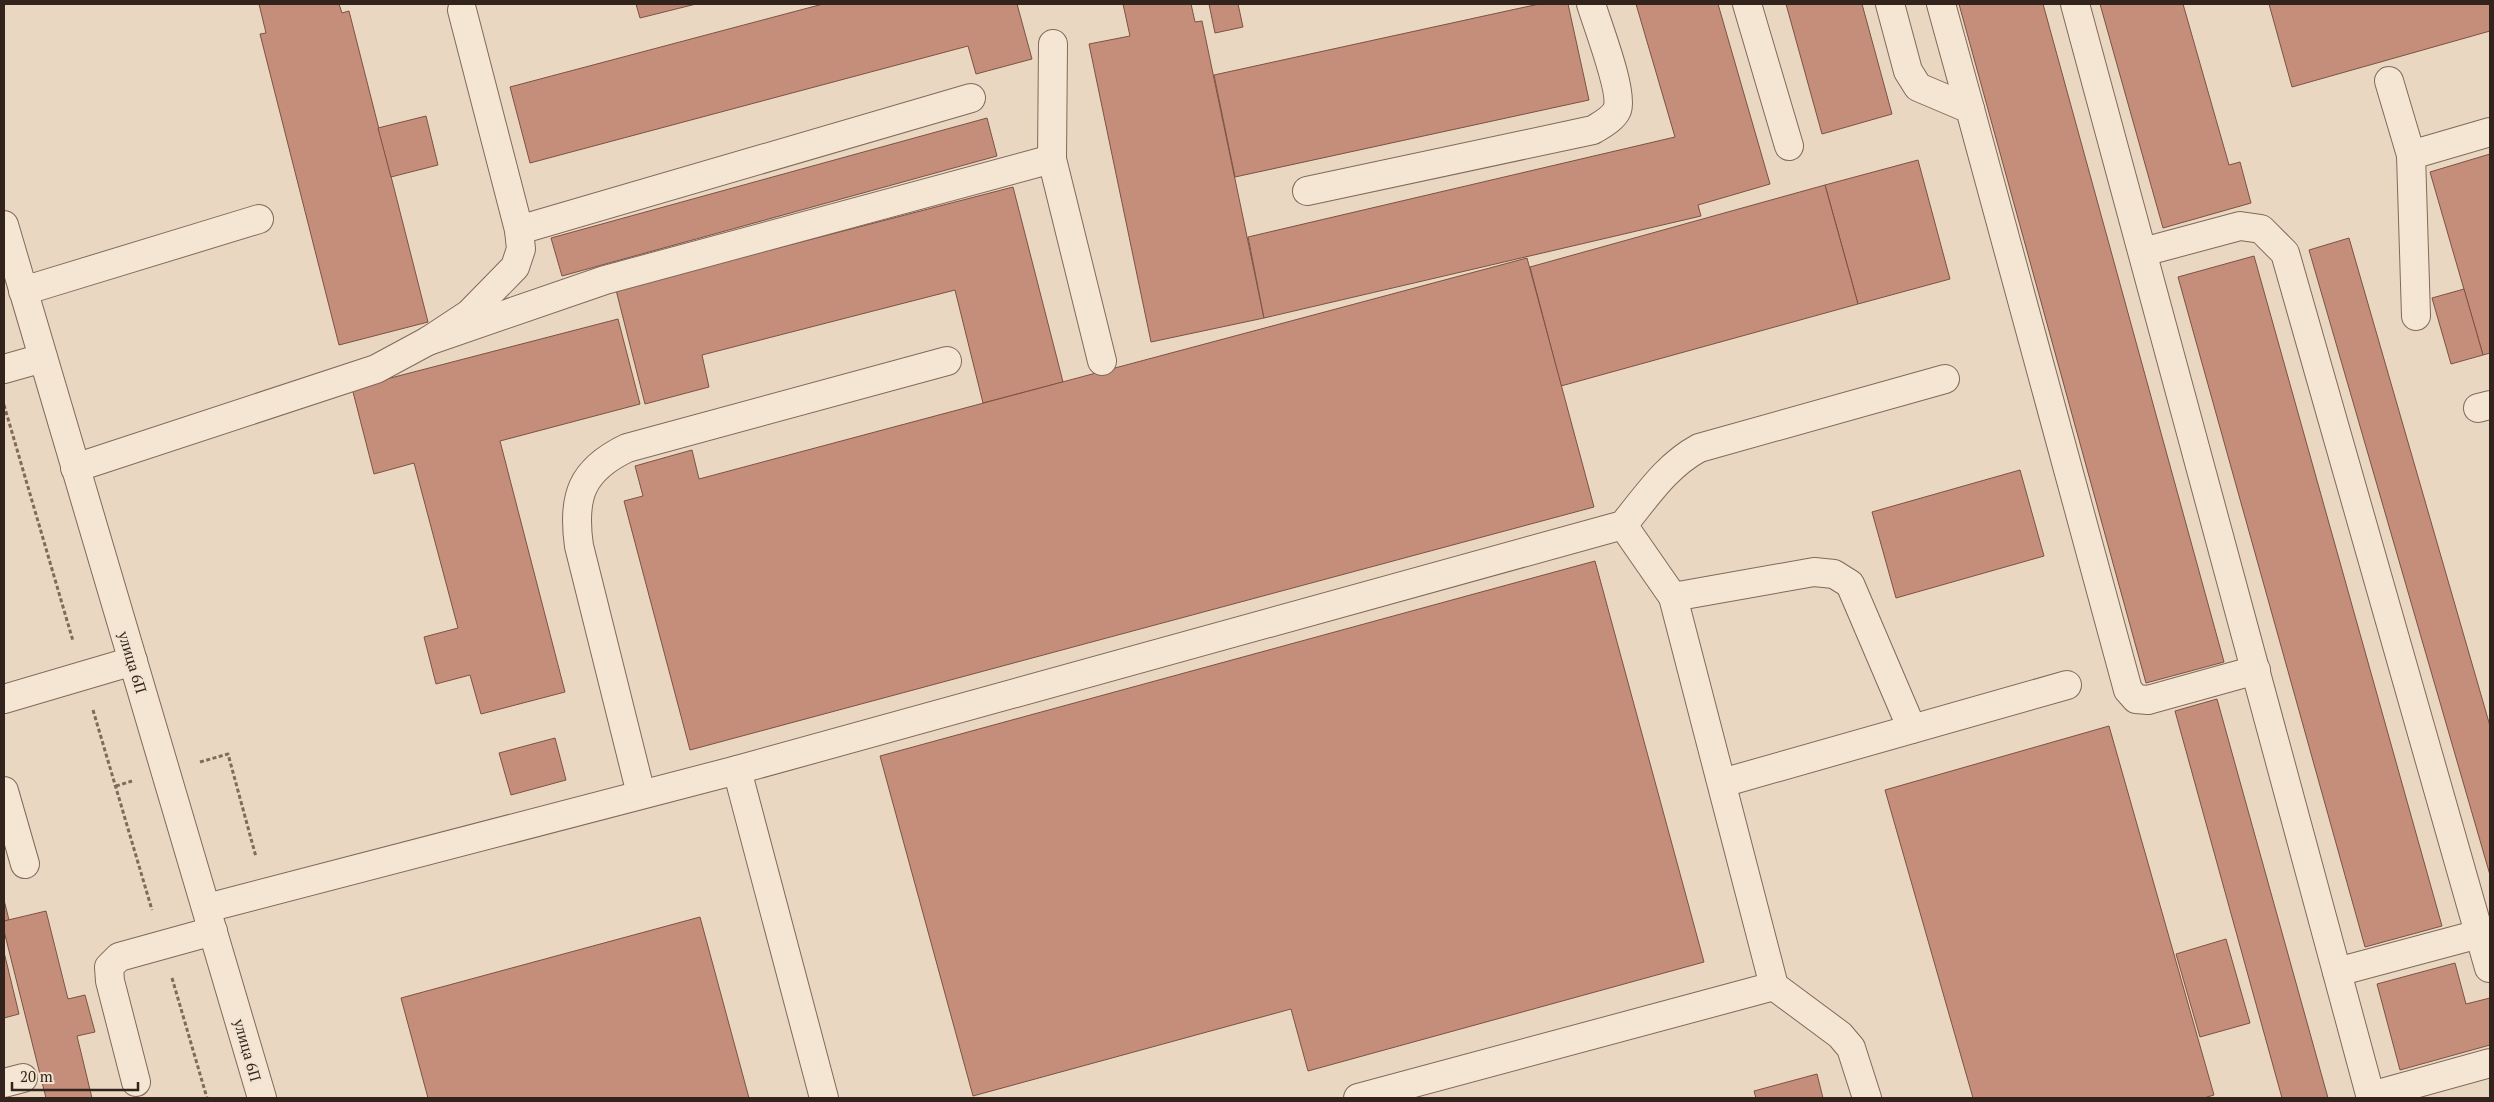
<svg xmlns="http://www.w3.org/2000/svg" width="2494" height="1102" viewBox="0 0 2494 1102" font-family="'PT Serif',serif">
<rect width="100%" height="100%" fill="#e9d7c1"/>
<g fill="#c48e7b" stroke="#7d5243">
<polygon points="259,4 339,4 342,13 349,11 428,322 339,345 260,34 266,33"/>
<polygon points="636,4 696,4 640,18"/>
<polygon points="823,4 1017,4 1032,59 976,74 968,46 530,163 510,87"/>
<polygon points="1123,4 1191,4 1195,22 1202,21 1264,318 1151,342 1089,44 1130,36"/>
<polygon points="1209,4 1238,4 1243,27 1215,33"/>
<polygon points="1539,4 1568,4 1589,100 1235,177 1214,75"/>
<polygon points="1636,4 1718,4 1770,184 1698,205 1701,216 1264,318 1248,237 1675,137"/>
<polygon points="1786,4 1862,4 1892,114 1822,134"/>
<polygon points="1959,4 2043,4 2224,662 2146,683"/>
<polygon points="2100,4 2183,4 2229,165 2240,162 2251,203 2163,228"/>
<polygon points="2269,4 2490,4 2490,31 2292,87"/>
<polygon points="426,116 438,165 391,177 378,128"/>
<polygon points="987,118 997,156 562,276 551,238"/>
<polygon points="2490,154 2490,353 2483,355 2430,172"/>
<polygon points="1918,160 1950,279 1858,304 1825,185"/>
<polygon points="1825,185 1858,304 1561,386 1530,267"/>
<polygon points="1013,187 1063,382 983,403 955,290 702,355 709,387 645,404 616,290"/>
<polygon points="2349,238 2490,726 2490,875 2309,250"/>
<polygon points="2254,256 2442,926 2365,947 2178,277"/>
<polygon points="1527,258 1594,507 690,750 624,501 643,496 635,466 692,450 699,479"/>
<polygon points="2464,289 2483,355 2451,364 2432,298"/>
<polygon points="618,319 640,404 500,441 565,692 481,714 470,675 436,684 424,637 458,628 414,463 374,474 352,388"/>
<polygon points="2020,470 2044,556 1896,598 1872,512"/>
<polygon points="1595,561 1704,962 1308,1071 1291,1009 973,1096 880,756"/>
<polygon points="2217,699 2328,1098 2282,1098 2175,711"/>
<polygon points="2109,726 2214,1095 2204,1098 1973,1098 1885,790"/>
<polygon points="555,738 566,780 511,795 499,753"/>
<polygon points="4,900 9,920 4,921"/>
<polygon points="46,911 68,999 85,995 95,1032 77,1036 92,1098 46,1098 4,931 4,921"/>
<polygon points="700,917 749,1098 428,1098 401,998"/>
<polygon points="2226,939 2250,1023 2200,1037 2176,954"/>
<polygon points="4,952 19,1014 4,1018"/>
<polygon points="2455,963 2466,1004 2490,998 2490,1045 2400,1070 2377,984"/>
<polygon points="1817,1074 1823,1098 1756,1098 1754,1091"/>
</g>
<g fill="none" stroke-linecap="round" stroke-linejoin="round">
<defs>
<g id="minor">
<polyline points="1747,4 1789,146"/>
<polyline points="1890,4 1908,71 1918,87 1970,109 2128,690 2136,699 2148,700 2256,670"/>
<polyline points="1941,4 1970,109"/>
<polyline points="2075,4 2371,1098"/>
<polyline points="2389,81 2411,155"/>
<polyline points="1052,159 1053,44"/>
<path d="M1307,191L1593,130C1601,125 1613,119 1617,110C1624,93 1597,24 1591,4"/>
<polyline points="4,225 262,1098"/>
<polyline points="519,230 971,98"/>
<polyline points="2143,252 2240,226 2261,229 2285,253 2489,968"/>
<polyline points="23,291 259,219"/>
<polyline points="2416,316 2411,155 2490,132"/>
<polyline points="428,341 605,280 1052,159 1102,361"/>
<polyline points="4,369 43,358"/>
<polyline points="2478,408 2490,405"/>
<polyline points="75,468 376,369 428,341 469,314 515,267 521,249 519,230 462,10"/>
<polyline points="1623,525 1673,597 1774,986 1840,1035 1851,1048 1867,1098"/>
<polyline points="1673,597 1814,572 1834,574 1850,584 1912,729"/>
<polyline points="4,699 133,661"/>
<path d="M737,770L1623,525C1647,496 1666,466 1699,448L1945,379"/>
<polyline points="1722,783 2067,685"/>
<polyline points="4,791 25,864"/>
<path d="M641,794L579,546C572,497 581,470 627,448L947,361"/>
<polyline points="207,908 737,770 824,1098"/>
<polyline points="2337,972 2479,934"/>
<polyline points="136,1082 110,981 109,967 119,957 213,931"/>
<polyline points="4,1083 23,1078"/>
<polyline points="2371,1096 2490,1063"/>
<polyline points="1358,1098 1774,986"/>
</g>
</defs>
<use href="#minor" stroke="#81695b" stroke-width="30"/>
<g stroke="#81695b" stroke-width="3" stroke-dasharray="4 2.5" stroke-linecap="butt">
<polyline points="4,405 73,641"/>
<polyline points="93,710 152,910"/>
<polyline points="200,762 228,754 256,857"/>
<polyline points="116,786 132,781"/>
<polyline points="172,978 207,1098"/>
</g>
<use href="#minor" stroke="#f5e6d3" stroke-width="28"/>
</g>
<g text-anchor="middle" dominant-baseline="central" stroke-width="4" stroke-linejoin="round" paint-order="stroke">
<g font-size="15" fill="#32241d" stroke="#f1e3d0">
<text transform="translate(133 662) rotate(73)">улица 6П</text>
<text transform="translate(248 1050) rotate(74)">улица 6П</text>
</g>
</g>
<rect width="2494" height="1102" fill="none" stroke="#32241d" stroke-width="10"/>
<path d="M12 1082v8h126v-8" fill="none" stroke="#32241d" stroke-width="2.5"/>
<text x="20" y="1082" font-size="15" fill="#32241d" stroke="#f1e3d0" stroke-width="4" paint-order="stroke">20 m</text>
</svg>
